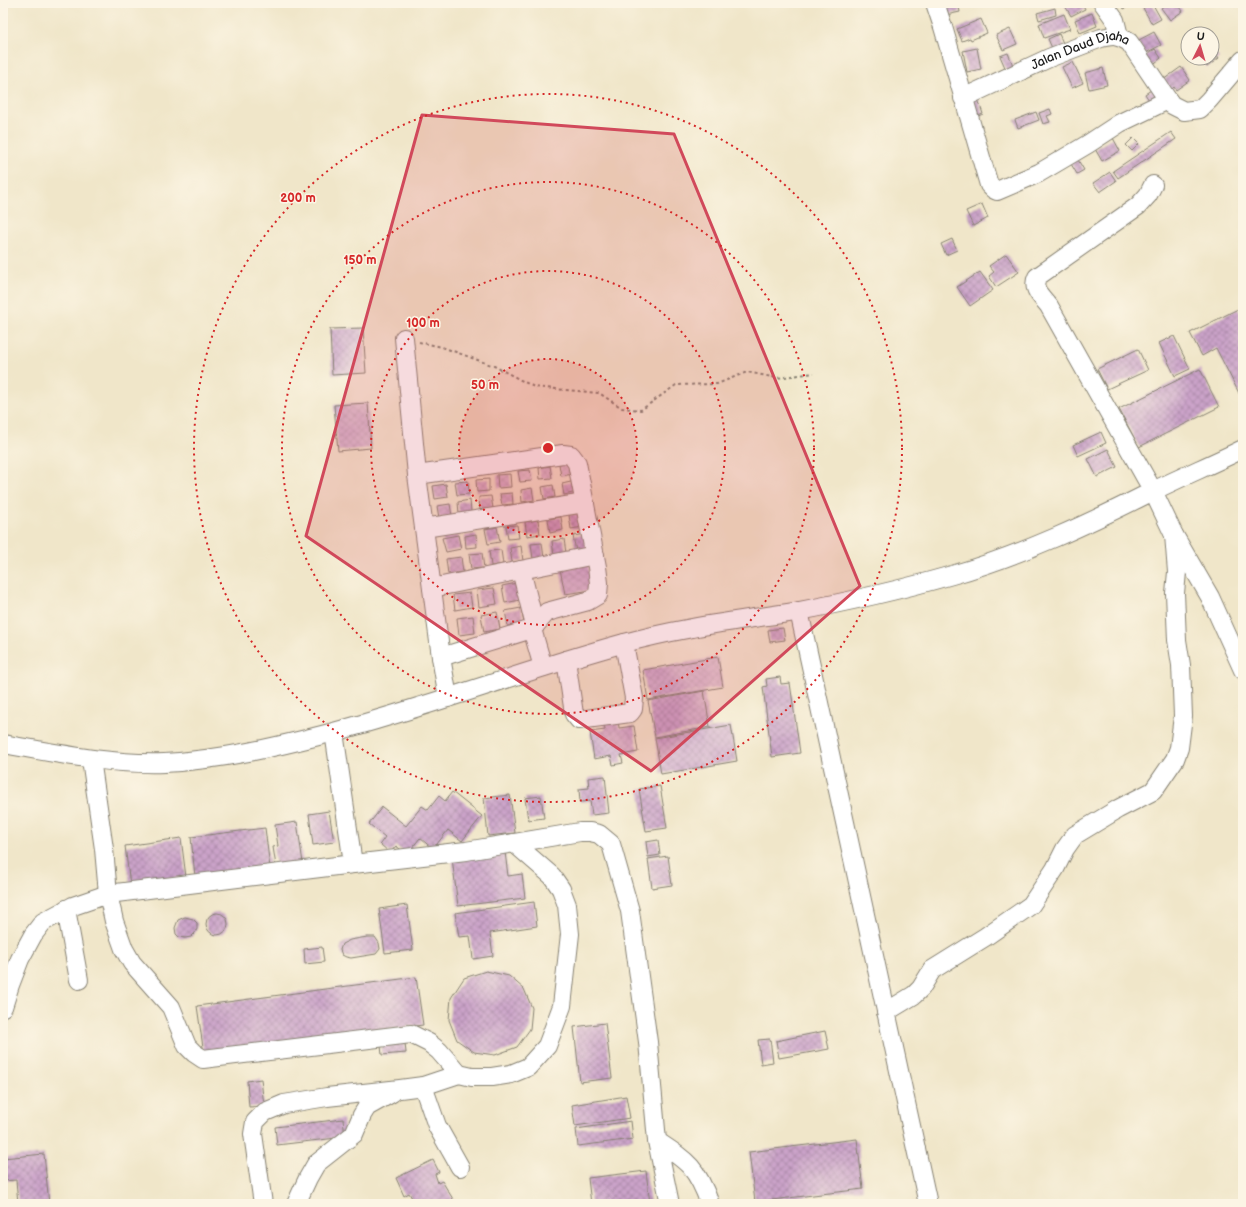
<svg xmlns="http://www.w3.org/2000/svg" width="1246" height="1207" viewBox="0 0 1246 1207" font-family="'Balsamiq Sans',sans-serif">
<defs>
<pattern id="building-cross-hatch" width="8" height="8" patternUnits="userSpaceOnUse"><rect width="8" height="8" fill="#cba3c9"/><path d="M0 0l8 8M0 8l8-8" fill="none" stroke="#a484a2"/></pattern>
</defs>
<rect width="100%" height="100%" fill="#fcf5e5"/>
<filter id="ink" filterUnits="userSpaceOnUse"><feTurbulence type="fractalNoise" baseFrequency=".025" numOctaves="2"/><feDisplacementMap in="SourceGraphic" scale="8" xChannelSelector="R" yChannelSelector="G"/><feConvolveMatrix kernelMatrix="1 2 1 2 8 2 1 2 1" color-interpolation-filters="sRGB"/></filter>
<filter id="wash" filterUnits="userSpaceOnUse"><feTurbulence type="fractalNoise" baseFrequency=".012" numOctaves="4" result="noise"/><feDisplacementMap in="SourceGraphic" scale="16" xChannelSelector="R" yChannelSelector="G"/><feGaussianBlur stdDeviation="0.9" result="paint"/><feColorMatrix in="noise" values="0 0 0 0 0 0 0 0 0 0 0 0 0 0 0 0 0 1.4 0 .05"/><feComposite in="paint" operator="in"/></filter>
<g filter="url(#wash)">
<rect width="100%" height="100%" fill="#f0e6c9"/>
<g id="blocks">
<g fill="url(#building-cross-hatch)">
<polygon points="950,3 958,3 960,12 946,15 944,4"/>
<polygon points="1066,3 1082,3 1085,9 1071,16 1064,4"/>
<polygon points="1121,3 1134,3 1124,9"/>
<polygon points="1152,3 1161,19 1152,24 1143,8"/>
<polygon points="1168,3 1177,3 1183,11 1170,20 1161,8"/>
<polygon points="1055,8 1056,15 1039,20 1037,13"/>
<polygon points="1092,13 1097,26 1080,33 1075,20"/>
<polygon points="1064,14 1070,29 1044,38 1039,24"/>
<polygon points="981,19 987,33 971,40 970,38 962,41 957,29"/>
<polygon points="1010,29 1017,44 1003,50 996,35"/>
<polygon points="1154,32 1161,45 1144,54 1137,41"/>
<polygon points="1059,34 1066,50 1055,55 1048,39"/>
<polygon points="977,48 981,69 967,72 963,51"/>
<polygon points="1212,48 1219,58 1207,67 1199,58 1212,58"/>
<polygon points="1155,49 1161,58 1150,67 1143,57"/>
<polygon points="1008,53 1014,68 1007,72 1000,56"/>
<polygon points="1073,62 1083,83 1072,88 1062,67"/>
<polygon points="1181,67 1190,80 1176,90 1174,87 1171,90 1163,80"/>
<polygon points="1103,68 1107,85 1089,89 1085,73"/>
<polygon points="1154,88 1162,99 1153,106 1145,94"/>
<polygon points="977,96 983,114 973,118 967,100"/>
<polygon points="1050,109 1052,114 1047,116 1050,122 1043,124 1039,113"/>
<polygon points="1036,112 1039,120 1018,128 1015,120"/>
<polygon points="1171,132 1176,139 1118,178 1113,171"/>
<polygon points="1113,138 1120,151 1102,161 1095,149"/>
<polygon points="1133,138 1139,144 1132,151 1126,145"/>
<polygon points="1075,155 1084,170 1077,174 1068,159"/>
<polygon points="1110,172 1116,181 1100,192 1093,183"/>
<polygon points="982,204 988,218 973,226 966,211"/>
<polygon points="952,239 957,250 946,255 941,244"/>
<polygon points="1006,254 1019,272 996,287 989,276 994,272 989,266"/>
<polygon points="980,272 993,290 970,306 957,287"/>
<polygon points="1238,309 1243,319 1243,401 1216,348 1202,356 1190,333"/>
<polygon points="363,328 366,373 332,375 330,329"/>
<polygon points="1174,336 1190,369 1175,376 1159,343"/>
<polygon points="1138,349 1148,370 1107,389 1097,369"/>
<polygon points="1200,369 1219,407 1139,447 1119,409"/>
<polygon points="368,403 371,448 338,451 334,405"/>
<polygon points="1101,432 1106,443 1078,456 1073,445"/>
<polygon points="1108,449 1117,467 1097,477 1088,459"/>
<polygon points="571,462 573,474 561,476 559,464"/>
<polygon points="550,466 552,478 540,479 539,468"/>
<polygon points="530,470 532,481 520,482 518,471"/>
<polygon points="510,474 511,487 498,488 497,475"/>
<polygon points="489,479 489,491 477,492 476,480"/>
<polygon points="468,481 469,494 457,495 455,482"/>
<polygon points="575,481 577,492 564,495 562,484"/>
<polygon points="446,484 448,497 435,499 433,486"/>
<polygon points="553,485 555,497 544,499 542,487"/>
<polygon points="532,488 534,500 522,502 521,490"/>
<polygon points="512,493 513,504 502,505 500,494"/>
<polygon points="491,496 493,508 480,510 479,497"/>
<polygon points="470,500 471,512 459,514 458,502"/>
<polygon points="450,504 452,516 439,518 437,506"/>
<polygon points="580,513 583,527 571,529 569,515"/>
<polygon points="561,517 563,530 550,533 548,519"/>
<polygon points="538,520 540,534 527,536 525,522"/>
<polygon points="517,525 519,538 508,539 506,526"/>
<polygon points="497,527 500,542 488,544 485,529"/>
<polygon points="476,534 477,547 466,548 465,536"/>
<polygon points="585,534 587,549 576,551 573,536"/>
<polygon points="458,535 461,549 446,552 442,538"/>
<polygon points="564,539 566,553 554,555 552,541"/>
<polygon points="542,543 544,558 533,559 531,544"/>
<polygon points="521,546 523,561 512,562 510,548"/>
<polygon points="501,550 503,564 491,566 489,551"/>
<polygon points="482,553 484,568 471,569 469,554"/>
<polygon points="461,557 463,572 448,574 446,559"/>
<polygon points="588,564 592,590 565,594 560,569"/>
<polygon points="517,583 520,600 505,603 502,586"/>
<polygon points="494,588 497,604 479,607 477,590"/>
<polygon points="470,593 472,607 455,610 453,595"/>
<polygon points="521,608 524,623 508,626 505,611"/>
<polygon points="497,612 500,629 484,632 481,615"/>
<polygon points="473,616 475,633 459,635 457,618"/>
<polygon points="783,628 785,640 770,642 768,630"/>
<polygon points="718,657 723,687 648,700 643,670"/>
<polygon points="780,677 781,684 790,683 800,753 772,757 763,687 767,686 766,679"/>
<polygon points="704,691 710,727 655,737 648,701"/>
<polygon points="618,720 619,728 634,726 638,752 621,755 623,763 613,765 611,756 594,759 590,732 605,730 604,722"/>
<polygon points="731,725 737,761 661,774 655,738"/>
<polygon points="605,776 609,813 592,815 590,801 580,802 579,789 589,788 588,778"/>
<polygon points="660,786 667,828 646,831 639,789"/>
<polygon points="452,792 482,816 462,841 448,830 433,849 420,838 407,854 396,846 390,853 380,844 385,837 369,824 382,807 406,826 422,806 428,810 439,796 445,801"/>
<polygon points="510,795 515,833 488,836 484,798"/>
<polygon points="541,796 544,818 528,820 525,798"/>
<polygon points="329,811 334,842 313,845 309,814"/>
<polygon points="297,822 303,863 276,866 273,847 278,846 275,825"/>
<polygon points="265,828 270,868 195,876 191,837"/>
<polygon points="181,838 186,877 130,885 125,846"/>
<polygon points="658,840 660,855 648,857 646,842"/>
<polygon points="505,852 508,876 522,874 525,898 458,906 452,858"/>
<polygon points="668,856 672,885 652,888 648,859"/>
<polygon points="534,902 537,926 490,933 493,956 473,959 470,936 459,937 455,913"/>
<polygon points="407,905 413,950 385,953 379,909"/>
<circle cx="217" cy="924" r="11"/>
<polygon points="185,917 193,919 197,923 197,929 195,933 191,937 185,938 179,937 176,934 175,928 178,920"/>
<polygon points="367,937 375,937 379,943 380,949 376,954 351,958 346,957 342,955 340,950 342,944 350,940"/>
<polygon points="322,947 324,962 305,964 304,949"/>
<polygon points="486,971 509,976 524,989 532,1008 530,1029 517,1047 495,1055 474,1052 457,1040 449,1020 451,998 464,978"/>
<polygon points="416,977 423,1025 204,1054 197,1006"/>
<polygon points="605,1023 612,1078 580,1082 574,1027"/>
<polygon points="825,1031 829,1049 779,1058 776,1041"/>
<polygon points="770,1039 773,1062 761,1064 758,1040"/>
<polygon points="405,1043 406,1053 382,1055 381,1046"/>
<polygon points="261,1079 264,1106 249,1107 247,1081"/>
<polygon points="626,1096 630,1118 575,1126 572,1105"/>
<polygon points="343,1119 345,1137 277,1145 275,1127"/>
<polygon points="631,1121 633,1139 578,1146 576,1129"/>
<polygon points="857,1139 863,1189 755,1202 749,1152"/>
<polygon points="44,1154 49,1204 18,1204 16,1180 3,1181 3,1158"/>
<polygon points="433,1160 439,1172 435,1174 438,1183 442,1181 456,1204 403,1204 412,1198 409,1193 404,1196 396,1178"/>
<polygon points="646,1171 650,1204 591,1204 588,1178"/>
</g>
</g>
</g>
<g filter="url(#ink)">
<use href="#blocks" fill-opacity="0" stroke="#868172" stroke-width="1"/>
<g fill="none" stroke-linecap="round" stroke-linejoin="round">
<defs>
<g id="minor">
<polyline points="935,3 943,27 989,185 993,189 997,191 1039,173 1088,144 1120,123 1168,100"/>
<polyline points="1103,3 1115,20 1119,36"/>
<path id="s1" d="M963,98L1049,58L1101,38C1114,35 1117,35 1129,42L1168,100L1172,105L1184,111L1200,109L1209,100L1243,60"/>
<path d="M1153,185L1148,195L1138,206L1037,277C1031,289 1042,297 1049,306L1153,491L1174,535L1210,597L1243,670"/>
<polyline points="404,338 417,475 441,657 448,698"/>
<polyline points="417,475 563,454 571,455 577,463 597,567 599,583 598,595 588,601 547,612 532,629 543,667"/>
<polyline points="424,528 585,503"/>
<polyline points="521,570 535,626"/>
<polyline points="432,588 595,555"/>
<polyline points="799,611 928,1204"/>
<polyline points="441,657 532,629"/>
<polyline points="566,660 574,714 579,720 630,713 633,709 634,698 624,643"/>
<polyline points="334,732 353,864 466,851 580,832 590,832 599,834 611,844 630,911 648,1042 657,1141 670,1204"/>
<path d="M3,744C56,753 110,765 164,763C220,760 276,747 330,733C428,707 523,671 621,644C678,628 736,621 794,612C847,602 900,590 952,575C1022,555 1090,523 1155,490C1184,476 1214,463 1243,449"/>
<polyline points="91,759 104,849 108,894 114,921 124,949 132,963 171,1007 187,1046 194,1053 203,1059 411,1034 429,1043 439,1051 459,1074 472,1077 492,1077 511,1074 528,1067 547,1046 562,1006 570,934 567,905 561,889 552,876 514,843"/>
<polyline points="66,909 79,980"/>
<polyline points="3,1007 10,985 20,959 33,935 43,922 73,906 108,894 353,864"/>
<polyline points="886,1012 914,995 921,988 932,970 985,937 1031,905 1055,869 1065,849 1075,835 1118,809 1153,791 1175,759 1179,748 1183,716 1181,665 1177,640 1175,593 1177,572 1174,535"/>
<polyline points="423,1086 437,1126 460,1167"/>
<path d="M657,1141C689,1162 697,1168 710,1204"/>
<polyline points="263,1204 253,1134 255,1122 265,1112 284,1104 327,1097 400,1089 423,1086 459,1074"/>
<polyline points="296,1204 308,1178 316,1164 354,1134 362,1115 367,1107 392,1093"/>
</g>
</defs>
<use href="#minor" stroke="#868172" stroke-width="20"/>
<polyline stroke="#868172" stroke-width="2" stroke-dasharray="3 3" stroke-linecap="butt" points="419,342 442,347 494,366 534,387 599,393 622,408 641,410 676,385 717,384 747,372 777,378 814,373"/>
<use href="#minor" stroke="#fff" stroke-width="18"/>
</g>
</g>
<path fill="#d1495b" fill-opacity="0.2" stroke="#d1495b" stroke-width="3" stroke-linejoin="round" d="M422,115L674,134L860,586L651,771L306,536Z"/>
<circle cx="548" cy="448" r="89" fill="#d62828" fill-opacity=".12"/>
<g fill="none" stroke="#d62828" stroke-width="2" stroke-dasharray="2 4">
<circle cx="548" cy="448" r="89"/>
<circle cx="548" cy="448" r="177"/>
<circle cx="548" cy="448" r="266"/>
<circle cx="548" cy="448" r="354"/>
</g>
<g text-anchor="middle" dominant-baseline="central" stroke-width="3" stroke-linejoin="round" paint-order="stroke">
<g font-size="13" fill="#1c1c1c" stroke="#fcf5e5">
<text stroke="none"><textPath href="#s1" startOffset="128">Jalan Daud Djaha</textPath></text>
</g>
</g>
<circle cx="548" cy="448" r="6" fill="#d62828" stroke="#fcf5e5" stroke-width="2"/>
<g font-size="12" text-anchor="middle" font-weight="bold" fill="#d62828" stroke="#fcf5e5" stroke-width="3" stroke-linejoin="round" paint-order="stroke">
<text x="298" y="202">200 m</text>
<text x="360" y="264">150 m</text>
<text x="423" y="327">100 m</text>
<text x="485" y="389">50 m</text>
</g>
<rect width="1246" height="1207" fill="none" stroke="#fcf5e5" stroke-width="16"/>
<g transform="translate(1200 46) rotate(5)"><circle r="19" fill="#fcf5e5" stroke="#a29e95"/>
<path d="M0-3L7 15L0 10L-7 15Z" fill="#d1495b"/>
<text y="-6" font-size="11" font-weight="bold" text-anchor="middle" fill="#1c1c1c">U</text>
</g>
</svg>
